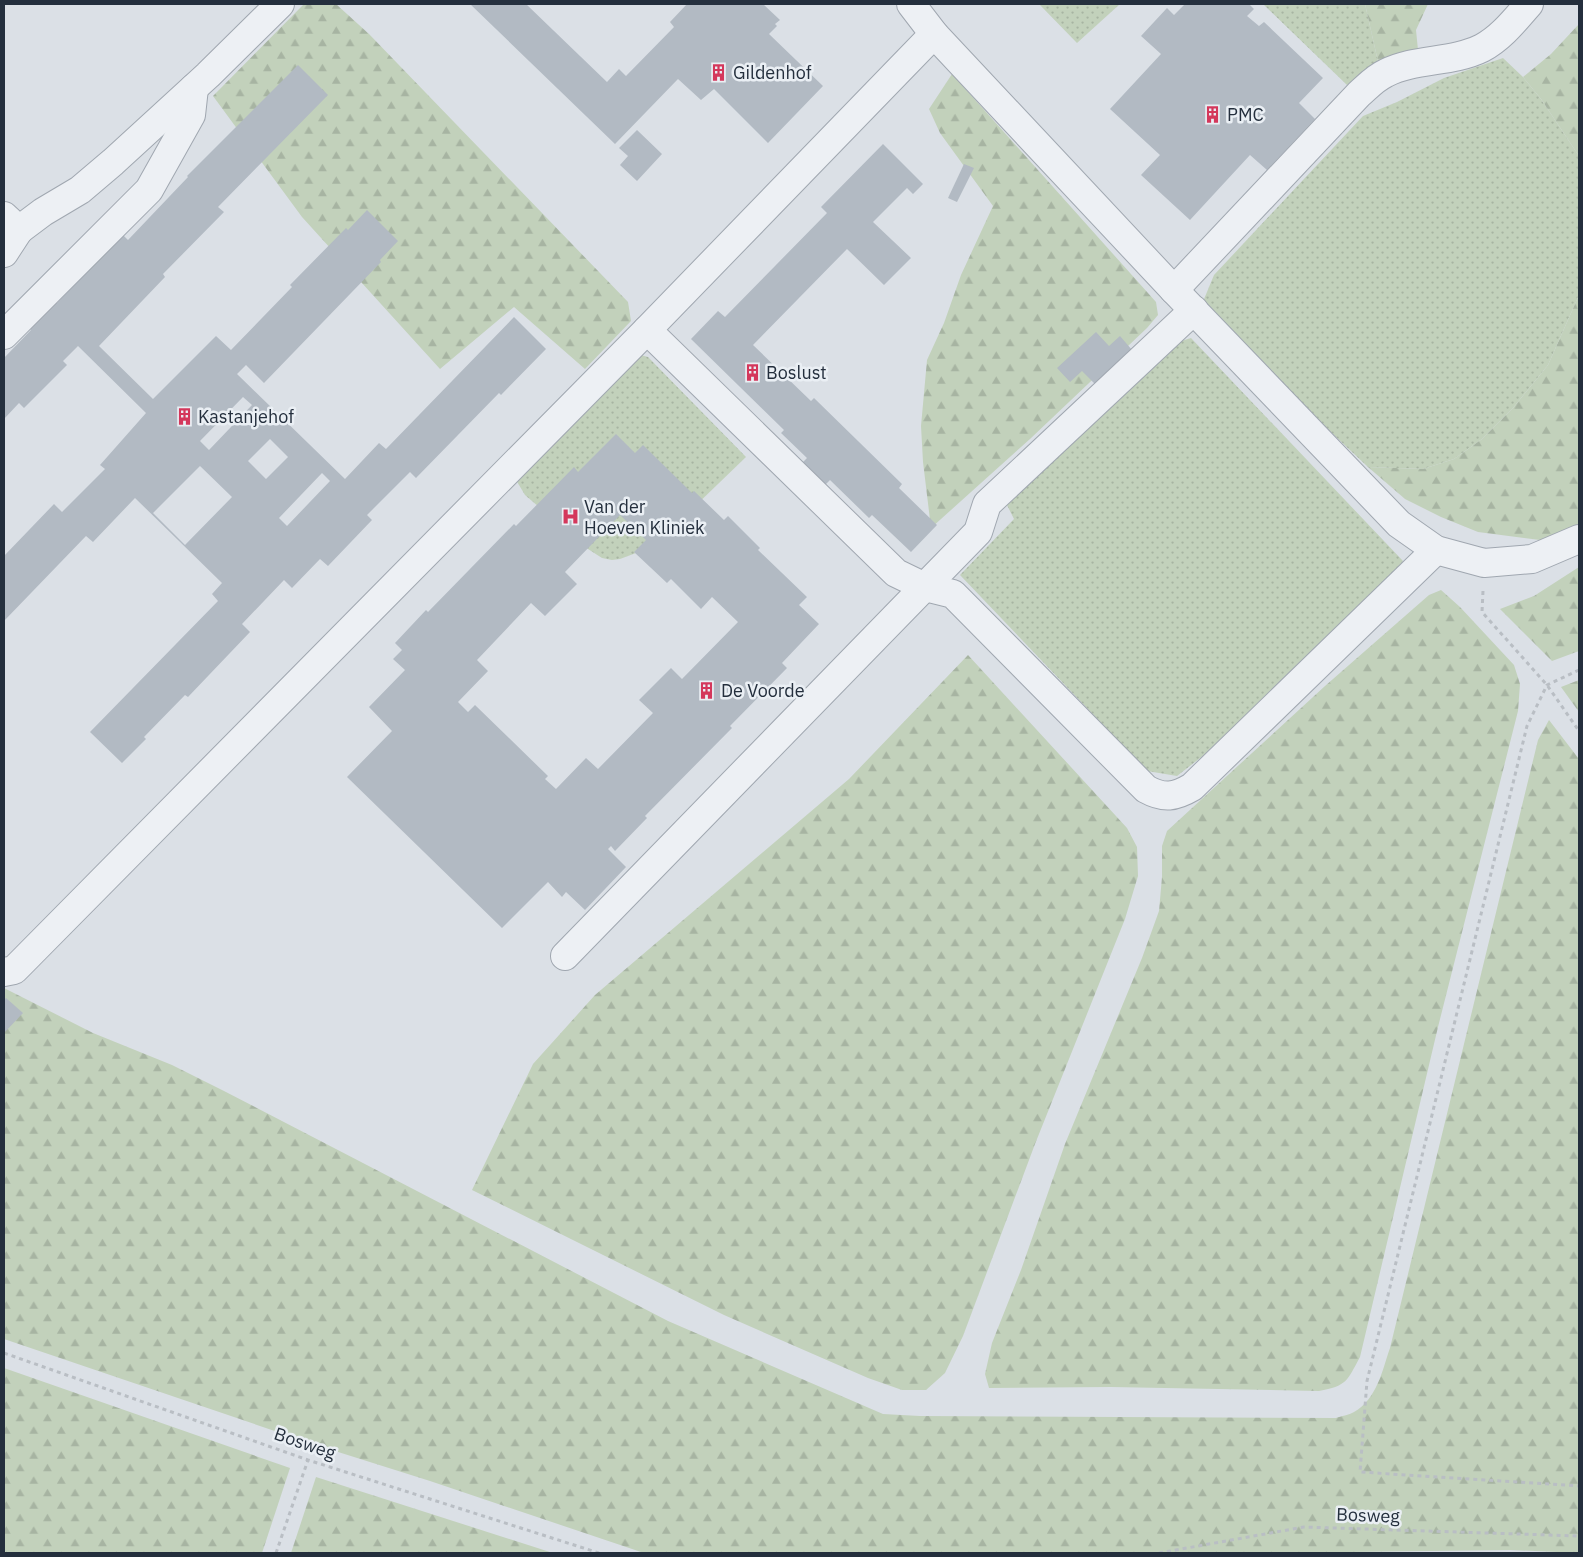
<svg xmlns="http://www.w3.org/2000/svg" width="1583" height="1557" viewBox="0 0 1583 1557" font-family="'IBM Plex Sans',sans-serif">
<defs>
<pattern id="grass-dots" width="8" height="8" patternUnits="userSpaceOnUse" patternTransform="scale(1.25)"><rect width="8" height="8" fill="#c2d1bb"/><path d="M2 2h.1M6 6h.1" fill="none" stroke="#a7b4a2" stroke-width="1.8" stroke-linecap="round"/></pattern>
<pattern id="forest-firs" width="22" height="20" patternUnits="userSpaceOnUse" patternTransform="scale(1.25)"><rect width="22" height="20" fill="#c2d1bb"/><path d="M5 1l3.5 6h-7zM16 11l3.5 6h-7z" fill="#a7b4a2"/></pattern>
</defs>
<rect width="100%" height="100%" fill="#dbe0e6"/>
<g fill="url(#grass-dots)">
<polygon points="1039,4 1120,4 1077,43"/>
<polygon points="1263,4 1365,4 1379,66 1368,71 1347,85"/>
<polygon points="1503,58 1523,77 1541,99 1579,156 1579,295 1548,365 1513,408 1482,439 1454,459 1423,469 1368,467 1286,390 1202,304 1214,275 1363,116 1397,102 1444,78"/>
<polygon points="1191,338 1403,561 1379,591 1204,755 1177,776 1147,771 960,575 1014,519 1006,503 1178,342"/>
<polygon points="637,354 648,357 746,457 661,539 644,550 620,559 612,560 602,558 588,549 525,495 516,480"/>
</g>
<g fill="url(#forest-firs)">
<polygon points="304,4 336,4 369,34 628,302 631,321 585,369 514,307 440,369 302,217 213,96"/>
<polygon points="1365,4 1428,4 1416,30 1418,50 1379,66"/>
<polygon points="1579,24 1579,156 1541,99 1523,77 1551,54"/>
<polygon points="952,74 1156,302 1158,315 1147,328 1030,439 931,528 923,462 921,426 927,360 944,323 961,275 993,206 940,133 929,109"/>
<polygon points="1579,295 1579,524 1540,540 1478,532 1441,517 1405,499 1368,467 1423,469 1454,459 1482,439 1513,408 1548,365"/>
<polygon points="1579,567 1579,651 1552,661 1500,609 1534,596"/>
<path d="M1441,590L1460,607L1514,665L1520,684L1518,711L1438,1027L1360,1357C1347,1381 1347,1386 1319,1391L1111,1387L989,1388L985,1374L992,1343L1021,1270L1065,1144L1142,958L1159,911L1162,877V846L1167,831L1325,686L1429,595Z"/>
<polygon points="968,655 1127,828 1137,847 1138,876 1125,919 1035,1144 963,1336 945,1373 926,1390 902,1390 868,1378 724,1315 472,1190 533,1064 595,995 849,779"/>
<polygon points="1579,680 1579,712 1561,687"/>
<path d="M1549,720L1579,759V1553L1510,1550L1272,1553H644L430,1481L316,1445L4,1339V988L93,1033L172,1065L224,1091L668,1321L883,1414L920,1416L1336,1418C1341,1416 1349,1415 1354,1412C1377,1399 1382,1371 1390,1348L1538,740Z"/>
<polygon points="4,1368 290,1468 262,1553 4,1553"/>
<polygon points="316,1477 553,1553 291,1553"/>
</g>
<g fill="#b2bac3" fill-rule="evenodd">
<polygon points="470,4 526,4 607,82 619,69 626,76 674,27 670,22 687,4 763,4 780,20 775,24 777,26 769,34 823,86 768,143 714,89 701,100 678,79 615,144"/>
<polygon points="1185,4 1249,4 1254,9 1247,16 1259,26 1264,22 1323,78 1299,103 1315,119 1267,170 1250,155 1190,220 1141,175 1160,155 1110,109 1161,54 1141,36 1167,8 1174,15"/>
<path d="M298,65L328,95L218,207L224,212L163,274L165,277L99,346L153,399L216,336L231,350L292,287L290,285L346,228L348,230L367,210L398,241L380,260L381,262L264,383L246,365L237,374L345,479L379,443L386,449L514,317L546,349L501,395L499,393L416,478L410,472L367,515L372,520L328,566L320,559L292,588L284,580L242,624L250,632L188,697L185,695L144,737L146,739L122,763L90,732L218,601L212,594L222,583L135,498L93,542L86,536L4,621V556L54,504L62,512L105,469L100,465L146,413L78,346L63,361L67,365L24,408L19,403L4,419V358L31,330L29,328L55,301L57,303L123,235L128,240L188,177L187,176ZM243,397L252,405L209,450L200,441ZM270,439L288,457L266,479L248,461ZM200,466L232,497L185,545L153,513ZM322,473L330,481L287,526L279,518Z"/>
<polygon points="637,130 662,154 637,181 620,165 628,156 619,148"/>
<polygon points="883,144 923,184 913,194 907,188 873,222 911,258 884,285 847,249 753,345 811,401 814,398 902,484 899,488 937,525 911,552 872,515 869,518 830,480 820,490 798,467 807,458 781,433 784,430 691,339 718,311 725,317 827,213 821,207"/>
<polygon points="964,164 974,168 957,202 948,198"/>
<polygon points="1096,332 1109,346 1120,336 1132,350 1096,385 1082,371 1070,382 1057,368"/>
<path d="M616,434L635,453L643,445L692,493L694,491L724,520L728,516L760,548L758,550L807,597L799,605L819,624L782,663L787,668L730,726L732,728L645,816L647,818L615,851L611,846L608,849L626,867L585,910L566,892L562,897L548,882L502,928L347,777L392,731L369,707L405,670L393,659L402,650L395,643L426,610L428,612L514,524L516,526L574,467L578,472ZM620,515L646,540L634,552L667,583L671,579L701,609L712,597L738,622L682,679L671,668L639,700L653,713L598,769L586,758L556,789L545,779L548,776L475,705L468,712L458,702L488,671L477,660L531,603L545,616L577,584L565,572Z"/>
<polygon points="6,998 23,1013 4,1033 4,1000"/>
</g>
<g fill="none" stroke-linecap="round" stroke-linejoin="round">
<defs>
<g id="minor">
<polyline points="911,4 934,34 1174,290 1399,524 1436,550 1484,563 1532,559 1579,539"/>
<polyline points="4,216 19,230 43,212 80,190 113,162 208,75 280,4"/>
<polyline points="4,253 19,230"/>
<path d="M1174,290L1359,94C1367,87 1375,78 1386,73C1415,58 1452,63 1482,48C1501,38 1515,20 1529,4"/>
<path d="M647,330L896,573L925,587L953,594L1146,789C1164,799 1175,797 1192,787L1436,550"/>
<polyline points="4,335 149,190 191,115 194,88"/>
<polyline points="565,956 978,532 987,504 1194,310"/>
<polyline points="4,972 14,970 20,964 647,330 934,34"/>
</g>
</defs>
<use href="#minor" stroke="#a0a7b0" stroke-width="30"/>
<g stroke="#b9bec4" stroke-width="3" stroke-dasharray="4 4" stroke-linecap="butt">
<polyline points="1483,591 1482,612 1547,685 1579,731"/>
<polyline points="1579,670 1547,685 1527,726 1367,1381 1360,1472 1579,1486"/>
<polyline points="4,1353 308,1460 599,1553"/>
<polyline points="276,1553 308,1460"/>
<polyline points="1159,1553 1304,1527 1579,1536"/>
</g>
<use href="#minor" stroke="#edf0f4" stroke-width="28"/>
</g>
<defs>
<symbol id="building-bare" viewBox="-9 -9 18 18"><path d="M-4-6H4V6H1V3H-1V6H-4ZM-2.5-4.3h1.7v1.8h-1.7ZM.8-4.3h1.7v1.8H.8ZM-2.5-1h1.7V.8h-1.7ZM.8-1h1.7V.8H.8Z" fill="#d4375b" stroke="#eaeff4" stroke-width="2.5" paint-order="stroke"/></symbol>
<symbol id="hospital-bare" viewBox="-9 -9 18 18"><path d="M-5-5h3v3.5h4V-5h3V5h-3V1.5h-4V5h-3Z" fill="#d4375b" stroke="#eaeff4" stroke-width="2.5" paint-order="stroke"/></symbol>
</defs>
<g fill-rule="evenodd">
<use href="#building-bare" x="706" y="60" width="25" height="25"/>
<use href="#building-bare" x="1200" y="102" width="25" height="25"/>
<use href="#building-bare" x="740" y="360" width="25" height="25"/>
<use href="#building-bare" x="172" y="404" width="25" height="25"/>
<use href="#hospital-bare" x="558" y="504" width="25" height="25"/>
<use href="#building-bare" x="694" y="678" width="25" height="25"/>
</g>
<g text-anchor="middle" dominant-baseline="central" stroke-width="5" stroke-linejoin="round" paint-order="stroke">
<g font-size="18" fill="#242f3d" stroke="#eaeff4" text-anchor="start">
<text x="733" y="72">Gildenhof</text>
<text x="1227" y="114">PMC</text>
<text x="766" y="372">Boslust</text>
<text x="198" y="416">Kastanjehof</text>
<text x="584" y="506">Van der<tspan x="584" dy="21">Hoeven Kliniek</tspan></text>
<text x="721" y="690">De Voorde</text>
</g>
<g font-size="18" fill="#242f3d" stroke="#eaeff4">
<text transform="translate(305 1443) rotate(19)">Bosweg</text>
<text transform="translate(1368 1515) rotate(2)">Bosweg</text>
</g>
</g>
<rect width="1583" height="1557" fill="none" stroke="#242f3d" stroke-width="10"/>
</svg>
